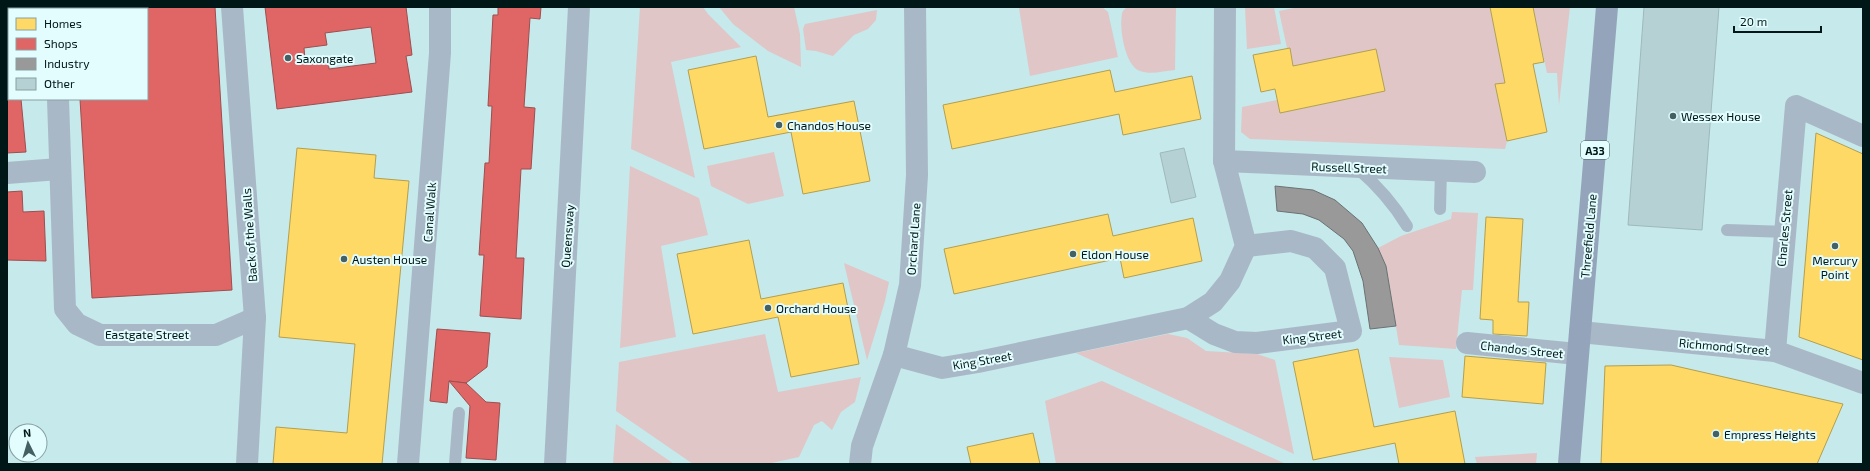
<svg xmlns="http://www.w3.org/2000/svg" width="1870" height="471" viewBox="0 0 1870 471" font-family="'Exo 2',sans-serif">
<rect width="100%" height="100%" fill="#c6e9eb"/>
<g fill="#e0c6c7">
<polygon points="640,7 703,7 708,14 741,47 671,62 695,178 631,149"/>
<polygon points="719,7 794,7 800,34 801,67 768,51 733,24"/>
<polygon points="1025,7 1102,7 1108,12 1118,57 1030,76 1019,8"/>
<path d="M1127,7H1176L1175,70C1164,71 1150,75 1140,71C1125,66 1119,28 1122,14C1122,11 1125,9 1127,7Z"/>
<polygon points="1245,7 1274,7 1281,44 1247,49"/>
<polygon points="1299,7 1490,7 1505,83 1495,85 1507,141 1505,149 1250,139 1241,132 1242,107 1277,100 1280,113 1385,91 1376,49 1293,66 1290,48 1287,48 1279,11"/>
<polygon points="1533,7 1570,7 1559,105 1557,73 1547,73"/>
<polygon points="877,10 876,20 868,29 854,35 833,56 816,51 806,50 803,29 805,24"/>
<polygon points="774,152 784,196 748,204 711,186 707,166"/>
<polygon points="630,166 699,198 708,235 661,246 676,337 620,348"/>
<polygon points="1452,212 1478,213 1473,290 1462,290 1456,349 1399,345 1386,266 1378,248 1401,236 1451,219"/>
<polygon points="844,263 889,282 885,301 867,360"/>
<polygon points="765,334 778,392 861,377 855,402 841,412 832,430 822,421 814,425 799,457 767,464 693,464 616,411 619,362"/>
<polygon points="1168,334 1187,338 1206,351 1257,354 1275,360 1294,454 1076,353"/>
<polygon points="1389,357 1443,360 1450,397 1399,408"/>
<polygon points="1102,381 1286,464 1056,464 1045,401"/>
<polygon points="616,424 674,464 613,464"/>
<polygon points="1537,453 1536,464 1477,464 1475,457"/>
</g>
<g fill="#ffd966" stroke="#b29f4f">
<polygon points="1490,7 1533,7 1544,62 1533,64 1547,132 1507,141 1495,84 1505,83"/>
<polygon points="1290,48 1293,66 1376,49 1385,91 1280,113 1275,89 1261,92 1253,55"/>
<polygon points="756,56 768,117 854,101 870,181 803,194 791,132 704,149 688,70"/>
<polygon points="1110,70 1115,92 1192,76 1201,119 1123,135 1119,114 952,149 943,105"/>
<polygon points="1816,133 1863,154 1863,360 1799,337"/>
<polygon points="297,148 376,155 374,178 409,181 382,464 273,464 276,427 347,433 355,344 279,337"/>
<polygon points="1108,214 1113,236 1193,218 1202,261 1124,278 1120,258 954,294 944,249"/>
<polygon points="1486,217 1523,219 1518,302 1529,302 1527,336 1493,334 1493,320 1480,319"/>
<polygon points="749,240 761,299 843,283 859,364 791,377 778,317 693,334 677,254"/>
<polygon points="1358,349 1374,427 1455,411 1465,464 1399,464 1395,443 1313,460 1293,362"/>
<polygon points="1465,356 1546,363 1543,404 1462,397"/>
<polygon points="1671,365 1843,404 1817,464 1601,464 1605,366"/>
<polygon points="1033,433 1040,464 971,464 967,447"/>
</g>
<g fill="#e06666" stroke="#9d4e4f" fill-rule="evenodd">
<polygon points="7,7 41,7 7,9"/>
<polygon points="74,7 215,7 232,290 92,298 80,99 147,99 147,9 74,9"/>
<path d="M265,7H406L412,55L406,56L412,92L277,109ZM371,27L376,63L329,69L328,56L305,59L304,48L327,45L325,33Z"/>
<polygon points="498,7 541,7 540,19 530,18 524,107 535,108 531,169 521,169 516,258 524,258 521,319 480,316 484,255 479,255 485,163 489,163 492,106 488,106 493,15 498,15"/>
<polygon points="7,61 9,61 9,99 21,99 26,152 7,153"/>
<polygon points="22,191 23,212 44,211 46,261 7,260 7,192"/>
<polygon points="437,329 490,333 487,367 466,383 449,381 447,403 430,401"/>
<polygon points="449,381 466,383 486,402 500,403 496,460 466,458 470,406"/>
</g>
<polygon fill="#999" stroke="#6b7272" points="1275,186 1313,190 1335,200 1362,223 1378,248 1386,266 1396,326 1370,329 1363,281 1353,251 1344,239 1319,220 1303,214 1277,211"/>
<g fill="#b6d1d3" stroke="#9eb9bb">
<polygon points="1644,7 1719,7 1702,230 1628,225"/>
<polygon points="1184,148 1196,197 1171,203 1160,153"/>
</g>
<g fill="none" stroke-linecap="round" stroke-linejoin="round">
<g stroke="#a9b8c7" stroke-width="12">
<polyline points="7,25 9,24"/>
<path d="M1357,168C1377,185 1393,203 1407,226"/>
<polyline points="1440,209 1441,170"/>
<polyline points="1727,230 1784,232"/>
<polyline points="455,464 459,413"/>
</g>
<g stroke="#a9b8c7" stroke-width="22">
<polyline points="53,7 53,9"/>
<polyline points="232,7 255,318 247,464"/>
<polyline points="58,99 65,309 77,324 100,335 216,335 255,318"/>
<polyline points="1224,161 1475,172"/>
<polyline points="7,173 59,169"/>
<polyline points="1188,318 1214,334 1235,342 1257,343 1351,331 1335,268 1315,248 1291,241 1246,246"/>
<polyline points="1580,332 1775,351 1863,383"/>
<polyline points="1467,343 1577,354"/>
<polyline points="1775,351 1796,106 1863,136"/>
<polyline points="894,355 942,368 978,362 1188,318 1213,302 1230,281 1246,246 1224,161 1225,7"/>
<polyline points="408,464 440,53 440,7"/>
<polyline points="860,464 862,446 894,355 910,285 917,175 915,7"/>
</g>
<polyline stroke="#a9b8c7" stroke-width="22" points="555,464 579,7"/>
<polyline stroke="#94a5bb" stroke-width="22" points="1569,464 1607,7"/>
</g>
<g fill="#456062" stroke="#e3fcfd" stroke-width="1.5">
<circle cx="288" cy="58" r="4"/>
<circle cx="1673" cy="116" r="4"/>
<circle cx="779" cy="125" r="4"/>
<circle cx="1835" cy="246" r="4"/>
<circle cx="1073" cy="254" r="4"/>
<circle cx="344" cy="259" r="4"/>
<circle cx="768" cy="308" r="4"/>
<circle cx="1716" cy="434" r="4"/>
</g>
<g text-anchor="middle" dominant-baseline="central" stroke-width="4" stroke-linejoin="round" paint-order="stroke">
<rect fill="#e3fcfd" stroke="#445c5d" stroke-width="1" x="1581" y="141" width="28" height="18" rx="3"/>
<g font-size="11" font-weight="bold" fill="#001718">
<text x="1595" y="150">A33</text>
</g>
<g font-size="12" fill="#001718" stroke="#e3fcfd" text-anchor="start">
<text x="296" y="58">Saxongate</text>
<text x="1681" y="116">Wessex House</text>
<text x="787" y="125">Chandos House</text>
<text x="1081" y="254">Eldon House</text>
<text x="352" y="259">Austen House</text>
<text x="1835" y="260" text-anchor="middle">Mercury<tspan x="1835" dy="14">Point</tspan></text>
<text x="776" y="308">Orchard House</text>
<text x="1724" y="434">Empress Heights</text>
</g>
<g font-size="12" fill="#001718" stroke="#e3fcfd">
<text transform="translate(1349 167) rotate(2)">Russell Street</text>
<text transform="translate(429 212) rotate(-86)">Canal Walk</text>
<text transform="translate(1784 228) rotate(-85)">Charles Street</text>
<text transform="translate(249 235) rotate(-94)">Back of the Walls</text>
<text transform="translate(567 236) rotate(-86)">Queensway</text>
<text transform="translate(1588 236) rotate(-85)">Threefield Lane</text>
<text transform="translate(913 239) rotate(-86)">Orchard Lane</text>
<text x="147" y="334">Eastgate Street</text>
<text transform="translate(1312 336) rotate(-7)">King Street</text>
<text transform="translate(1724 346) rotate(5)">Richmond Street</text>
<text transform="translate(1522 349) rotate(6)">Chandos Street</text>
<text transform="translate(982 360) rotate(-10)">King Street</text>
</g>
</g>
<rect width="1870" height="471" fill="none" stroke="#001718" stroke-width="16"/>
<rect x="8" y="8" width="140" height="92" fill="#e3fcfd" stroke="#88a0a1"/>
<rect x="16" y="18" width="20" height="12" fill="#ffd966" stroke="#88a0a1"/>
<text x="44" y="28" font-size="12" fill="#001718">Homes</text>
<rect x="16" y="38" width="20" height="12" fill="#e06666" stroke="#88a0a1"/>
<text x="44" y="48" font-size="12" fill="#001718">Shops</text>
<rect x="16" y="58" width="20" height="12" fill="#999999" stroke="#88a0a1"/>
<text x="44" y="68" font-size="12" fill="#001718">Industry</text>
<rect x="16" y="78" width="20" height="12" fill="#b6d1d3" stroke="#88a0a1"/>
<text x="44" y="88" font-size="12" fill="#001718">Other</text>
<g transform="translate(28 443) rotate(355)"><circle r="19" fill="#e3fcfd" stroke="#88a0a1"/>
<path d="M0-3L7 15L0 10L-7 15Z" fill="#456062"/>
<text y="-6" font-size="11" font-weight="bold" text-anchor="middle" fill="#001718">N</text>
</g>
<path d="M1734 26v6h87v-6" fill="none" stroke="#001718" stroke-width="2"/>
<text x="1740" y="26" font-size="12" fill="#001718" stroke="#e3fcfd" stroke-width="3" paint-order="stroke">20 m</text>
</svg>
